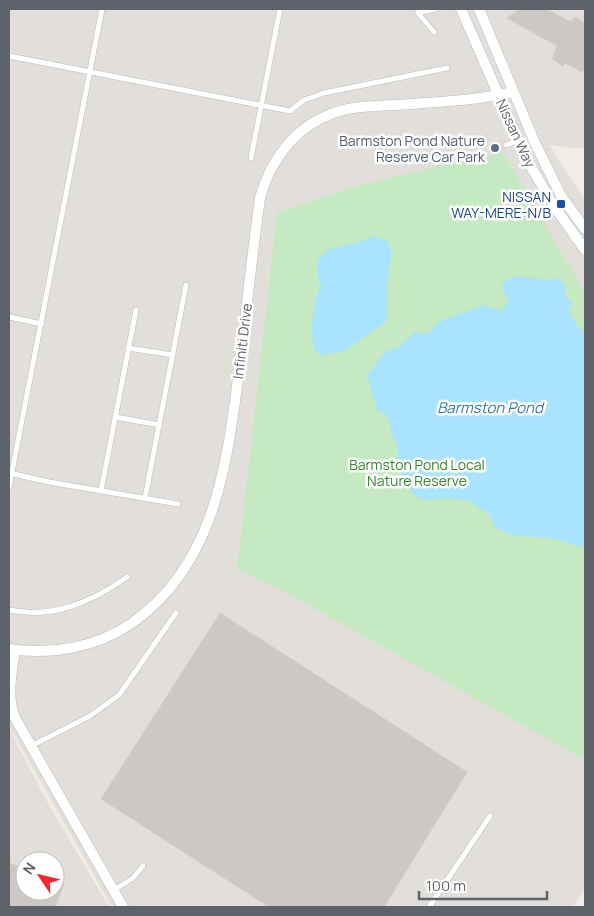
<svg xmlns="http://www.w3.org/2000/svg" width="594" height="916" viewBox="0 0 594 916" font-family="Manrope,sans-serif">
<rect width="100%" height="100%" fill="#f1ede6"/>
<g fill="#e2dfda" fill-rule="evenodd">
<polygon points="9,9 585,9 585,149 549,145 585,200 585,888 573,907 112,907 9,726"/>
<path d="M9,729L49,805L109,907H9ZM25,861H55V891H25Z"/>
</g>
<polygon fill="#c5eac1" points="504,153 535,209 585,292 585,760 276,587 237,570 277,213 356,186 476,157"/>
<g fill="#a8e3ff">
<path d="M373,236L389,242C394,258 388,269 387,286C387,298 389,309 386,322L344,351L321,355L315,351C309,335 313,301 321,286C303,239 349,251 373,236Z"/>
<polygon points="518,276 547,280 558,278 566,287 566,298 572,302 568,311 579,328 585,333 585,548 551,538 512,535 495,527 490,515 468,500 447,498 423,500 414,495 402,475 398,460 398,446 391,433 390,423 386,414 377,410 367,375 386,351 398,348 415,332 423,334 430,332 439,321 484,305 501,311 509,301 503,293 502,285 505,280"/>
</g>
<g fill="#ccc8c3" stroke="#d6cec3">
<polygon points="520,9 546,9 571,22 575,17 585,23 585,67 582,72 565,63 563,66 552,59 557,46 507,18"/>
<polygon points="220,613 467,772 384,907 269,907 101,799"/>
<polygon points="9,863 25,869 25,891 55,891 55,880 64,884 55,907 9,907"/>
</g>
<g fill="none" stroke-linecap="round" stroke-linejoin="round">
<defs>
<g id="lane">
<polyline points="418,9 418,13 435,9"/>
<polyline points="418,13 434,32"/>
<polyline points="9,56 290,111 304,100 324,93 447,68"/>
<polyline points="506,145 517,141"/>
<polyline points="251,158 280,9"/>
<polyline points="9,317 42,324"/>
<polyline points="128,348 173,355"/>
<polyline points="115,417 160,425"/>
<polyline points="9,473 49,482 178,504"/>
<polyline points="9,487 102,9"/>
<polyline points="101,491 136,310"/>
<polyline points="145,498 186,285"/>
<path d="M9,610C53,619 92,602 127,577"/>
<polyline points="31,746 90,716 119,695 176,613"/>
<polyline points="114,890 133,878 143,866"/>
<polyline points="429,907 490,816"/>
</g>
<g id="street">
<polyline points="461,9 526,158 554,206 585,250"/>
<polyline points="479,9 535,143 561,196 585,229"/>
<path d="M9,649C51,655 96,648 132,623C215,565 227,464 239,371C246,313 252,255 260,198C270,161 294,128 331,114C351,106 374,106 395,105C435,102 474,101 513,92"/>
<path d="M15,650C12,673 6,695 15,718L123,907"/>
</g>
</defs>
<use href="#lane" stroke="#b6babe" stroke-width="6"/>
<use href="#street" stroke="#b6babe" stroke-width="11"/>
<use href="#lane" stroke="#fff" stroke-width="5"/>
<use href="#street" stroke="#fff" stroke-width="10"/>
</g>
<circle fill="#5c6f8a" stroke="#fff" stroke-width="2" cx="495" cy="148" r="5"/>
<rect fill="#1a4fb4" stroke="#fff" stroke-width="2" x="556" y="199" width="10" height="10" rx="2.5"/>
<g text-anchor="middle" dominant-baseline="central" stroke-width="5" stroke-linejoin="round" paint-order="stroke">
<g font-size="14" fill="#5d6368" stroke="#fff">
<text transform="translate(516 133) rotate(65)">Nissan Way</text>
<text transform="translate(242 341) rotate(-83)">Infiniti Drive</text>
</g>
<g font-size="14" fill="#4e5e75" stroke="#fff" text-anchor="end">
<text x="485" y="140">Barmston Pond Nature<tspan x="485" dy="16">Reserve Car Park</tspan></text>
</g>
<g font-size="14" fill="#164399" stroke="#fff" text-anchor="end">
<text x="551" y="196">NISSAN<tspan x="551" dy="16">WAY-MERE-N/B</tspan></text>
</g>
<g font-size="14" fill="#34862e" stroke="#fff">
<text x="417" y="464">Barmston Pond Local<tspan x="417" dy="16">Nature Reserve</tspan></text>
</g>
<g font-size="15" font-style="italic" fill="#367ba8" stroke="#fff">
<text x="490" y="407">Barmston Pond</text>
</g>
</g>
<rect width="594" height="916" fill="none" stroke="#5d6368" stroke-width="20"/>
<g transform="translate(40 876) rotate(305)"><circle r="24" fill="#ffffff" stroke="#bec1c3"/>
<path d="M0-4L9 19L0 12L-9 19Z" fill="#f7252d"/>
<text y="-8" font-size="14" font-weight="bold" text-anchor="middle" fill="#5d6368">N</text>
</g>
<path d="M419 891v8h128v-8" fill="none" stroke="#5d6368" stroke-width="2.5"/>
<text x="426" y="891" font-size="15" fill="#5d6368" stroke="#ffffff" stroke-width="4" paint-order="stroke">100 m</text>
</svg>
